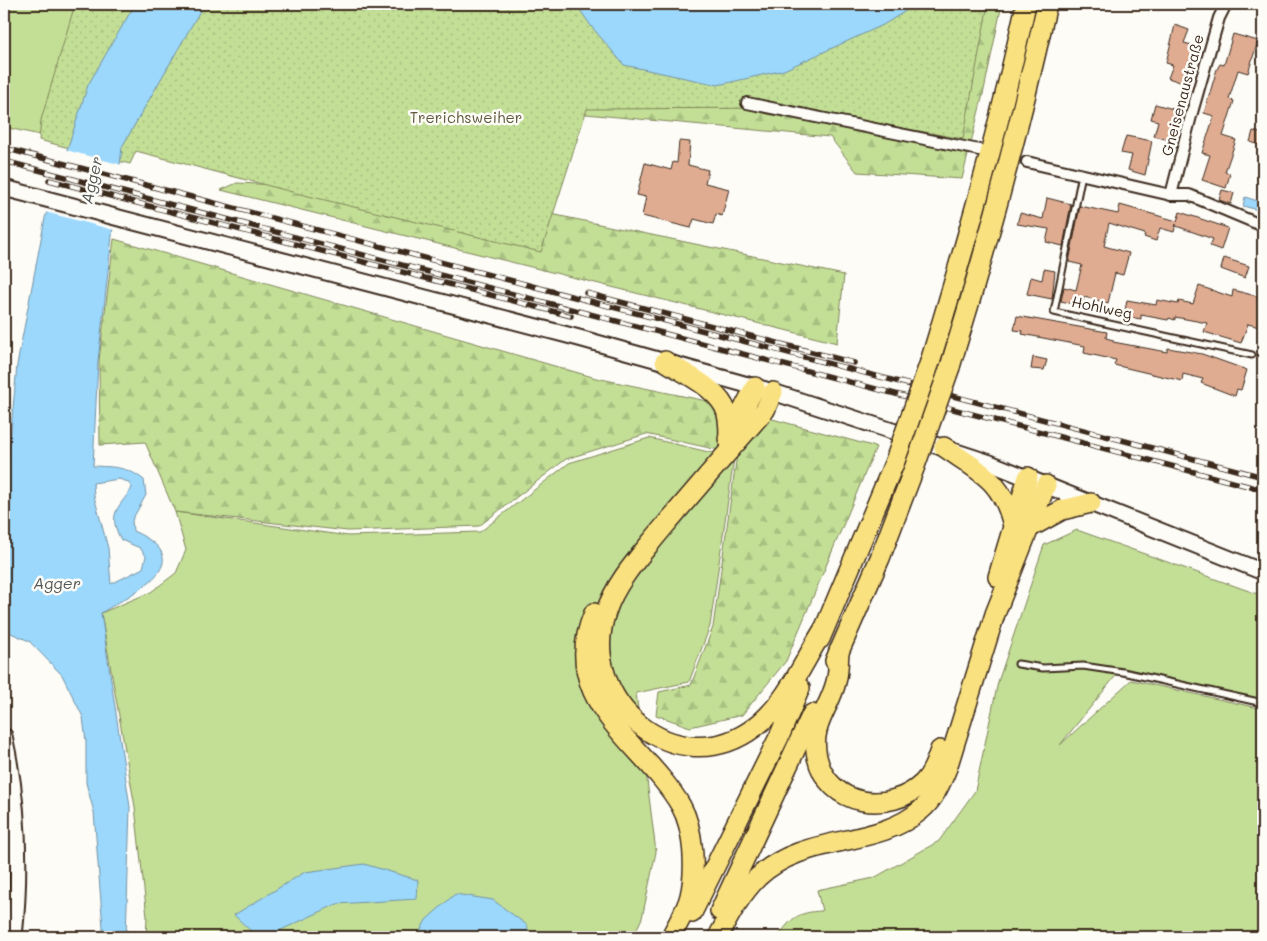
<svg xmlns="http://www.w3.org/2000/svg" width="1267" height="941" viewBox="0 0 1267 941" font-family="Mali,sans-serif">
<defs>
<pattern id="forest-firs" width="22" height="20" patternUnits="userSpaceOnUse" patternTransform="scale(1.25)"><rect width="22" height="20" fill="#c3df96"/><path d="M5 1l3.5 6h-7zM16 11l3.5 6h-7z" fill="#a8c081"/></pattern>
<pattern id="park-dots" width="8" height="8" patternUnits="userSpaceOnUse" patternTransform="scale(1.25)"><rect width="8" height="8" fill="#c3df96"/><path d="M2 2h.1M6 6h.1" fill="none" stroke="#a8c081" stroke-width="1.8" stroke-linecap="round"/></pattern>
</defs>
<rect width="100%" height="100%" fill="#fdfcf7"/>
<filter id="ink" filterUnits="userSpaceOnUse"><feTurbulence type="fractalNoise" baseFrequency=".02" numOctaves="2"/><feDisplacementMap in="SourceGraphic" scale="10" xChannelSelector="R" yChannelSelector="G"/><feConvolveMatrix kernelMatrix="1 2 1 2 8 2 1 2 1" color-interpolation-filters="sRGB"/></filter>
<g filter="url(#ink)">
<g fill="#c3df96" stroke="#7f845a">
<polygon points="4,4 135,4 71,142 4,127"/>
<polygon points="649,438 734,458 710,626 689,682 636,693 656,852 642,918 633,937 146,937 147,917 135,807 101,613 151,592 176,573 186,550 175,512 348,536 480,532 569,463"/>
<path d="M1077,530L1263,596V699L1122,668L1060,745L1131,680L1263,709V937H778C791,918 798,912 822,911L817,890L874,878L939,841L975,791L998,682L1044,545Z"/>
</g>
<g fill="url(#forest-firs)" stroke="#7f845a">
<polygon points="917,4 1002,4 984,90 962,179 857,172 830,137 586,114 522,73"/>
<polygon points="237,183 280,185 541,212 844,275 837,343 221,190"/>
<polygon points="114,239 596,378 702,400 876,447 786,661 742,715 690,727 656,715 659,692 691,685 713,627 737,454 646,434 566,459 479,526 348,531 175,512 145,442 100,445 99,360"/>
</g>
<polygon fill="url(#park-dots)" stroke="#7f845a" points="75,4 988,4 963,139 794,108 587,109 541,252 300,194 136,151 130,164 39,140 41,120"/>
<g fill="#9bd8fc" stroke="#7592a3" fill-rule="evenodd">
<path d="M135,4H204L122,147L98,361L93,466C113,467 127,466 144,480L146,495L132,520L133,531C203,562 134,592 101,613L130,807L126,937H102L103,928L94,812L86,783V742L83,717L62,675L29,641L4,630V504L17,365L45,218L88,85ZM119,479L128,482L132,488C118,509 107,513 121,540L140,548L146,556L143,568L111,584L108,548L94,496L93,483Z"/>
<polygon points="576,4 917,4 883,25 784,70 718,85 624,65 591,26"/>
<polygon points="1245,197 1261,202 1258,210 1243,206"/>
<polygon points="364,864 418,880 417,899 337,904 266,937 257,937 234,915 305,872"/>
<polygon points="455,894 493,900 527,925 530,937 417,937 426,920"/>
</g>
<polygon fill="#fdfcf7" points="66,150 122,165 114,230 45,212"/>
<g fill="#dfac92" stroke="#3b2a1e">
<polygon points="1175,25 1189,30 1184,43 1196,46 1183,83 1168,78 1173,65 1166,63"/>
<polygon points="1233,34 1258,41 1248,73 1238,70 1229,99 1234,101 1223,136 1236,140 1225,172 1230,174 1226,188 1202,180 1210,155 1202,153 1214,116 1204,113 1217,69 1220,64 1224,65"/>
<polygon points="1155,104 1177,110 1169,140 1154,136 1158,121 1151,119"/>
<polygon points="1253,131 1263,134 1263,146 1250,142"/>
<polygon points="1126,136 1152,141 1145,175 1128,170 1132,155 1121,153"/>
<polygon points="679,141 690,142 688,165 708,170 705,183 729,189 722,216 716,214 713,224 694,219 691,228 642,216 646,197 637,195 645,163 671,170 673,162 677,163"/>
<polygon points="1222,190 1234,193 1231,204 1219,200"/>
<polygon points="1047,198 1071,204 1063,246 1046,242 1049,229 1017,224 1020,213 1043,219"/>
<polygon points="1120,205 1177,221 1180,212 1228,228 1221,250 1210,246 1213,239 1176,226 1176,224 1174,232 1160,228 1156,241 1144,237 1145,234 1109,223 1104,246 1129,253 1123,275 1115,273 1108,303 1084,297 1082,306 1061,301 1064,287 1076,290 1082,265 1069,262 1080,206 1118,214"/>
<polygon points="1224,258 1249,266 1245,278 1221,269"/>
<polygon points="1044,269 1055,271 1052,299 1027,294 1031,277 1042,280"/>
<polygon points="1199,286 1232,297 1233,290 1256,296 1260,301 1258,308 1263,310 1263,328 1248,324 1241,343 1204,332 1207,323 1175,317 1175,320 1169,318 1168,320 1141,315 1141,319 1124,316 1127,300 1156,305 1157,300 1178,304 1179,301 1193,304"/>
<polygon points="1017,316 1107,332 1106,338 1113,340 1113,342 1167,352 1168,348 1202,354 1247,370 1241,390 1237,389 1235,396 1201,383 1203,379 1183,374 1182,381 1114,365 1116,360 1084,353 1085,346 1022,334 1023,331 1014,330"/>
<polygon points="1033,357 1047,360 1044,370 1031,369"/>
</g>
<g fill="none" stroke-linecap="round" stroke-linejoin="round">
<polyline stroke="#d6d2cc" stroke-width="10" stroke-dasharray="10 5" stroke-linecap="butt" points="987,152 1027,162"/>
<defs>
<g id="lane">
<polyline points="1082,174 1054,312 1252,355"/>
<polyline points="1018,664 1043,668 1083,666 1123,672 1263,703"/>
</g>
<g id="street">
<polyline points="747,103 979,150"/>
<polyline points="1027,162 1171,195 1189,195 1263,226"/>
<polyline points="1171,195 1191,116 1219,18 1226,4"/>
</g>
<g id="secondary">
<polyline points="4,188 579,338 773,392 990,463 1263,572"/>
<path d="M4,736C19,803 21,869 14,937"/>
</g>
<g id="highway">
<path d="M665,361C684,373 713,386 724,406C729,415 729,427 729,437"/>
<path d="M930,362C966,243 1000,125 1026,4"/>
<path d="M950,367C987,247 1020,126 1047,4"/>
<path d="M773,392L765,410C730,449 695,490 661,530C641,555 616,581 606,612C576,701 677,786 755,727C787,703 803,662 824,629"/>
<polyline points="728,439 755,387"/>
<path d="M944,447C980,472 1003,480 1013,526"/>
<polyline points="1029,528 1062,510 1091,503"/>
<polyline points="998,577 1028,477"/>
<path d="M594,613C556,701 644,742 681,806C694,829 696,870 690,896C687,910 677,924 671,937"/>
<polyline points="820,639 895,461"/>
<path d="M839,651C838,661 839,672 836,682C829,710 810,725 817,757C828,807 890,815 923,783C932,774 936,762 940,750"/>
<polyline points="835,661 880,558 915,466"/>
<polyline points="720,911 812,714"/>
<polyline points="692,913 779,737 800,688"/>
<path d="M718,937C729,916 740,895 758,877C804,833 876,849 921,810C934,799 941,783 947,768L995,614L1046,485"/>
</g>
</defs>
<use href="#lane" stroke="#3b2a1e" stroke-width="9"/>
<use href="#street" stroke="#3b2a1e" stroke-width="14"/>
<use href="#secondary" stroke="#3b2a1e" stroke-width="19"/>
<use href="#highway" stroke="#3b2a1e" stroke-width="22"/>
<use href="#lane" stroke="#fdfcf7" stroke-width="5"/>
<use href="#street" stroke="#fdfcf7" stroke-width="10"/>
<use href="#secondary" stroke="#fdfcf7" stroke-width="15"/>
<use href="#highway" stroke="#fae180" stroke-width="19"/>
<defs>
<g id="rail">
<polyline points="4,148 1263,477"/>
<polyline points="4,161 1263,490"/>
<polyline points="49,180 571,316"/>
<polyline points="586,293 854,363"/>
</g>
</defs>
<use href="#rail" stroke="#3b2a1e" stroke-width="5.5"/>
<use href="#rail" stroke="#fdfcf7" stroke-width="4" stroke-dasharray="11" stroke-linecap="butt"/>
<defs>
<g id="highway-bridge">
<polyline points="895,461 930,362"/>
<polyline points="915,466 950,367"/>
</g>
</defs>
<use href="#highway-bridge" stroke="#3b2a1e" stroke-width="22" stroke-linecap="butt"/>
<use href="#highway-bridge" stroke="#fae180" stroke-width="19"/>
</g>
</g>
<g text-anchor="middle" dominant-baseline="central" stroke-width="5" stroke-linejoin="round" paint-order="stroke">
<g font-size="15" fill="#3b2a1e" stroke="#fdfcf7">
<text transform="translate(1182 95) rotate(-75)">Gneisenaustraße</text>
<text transform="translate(1102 307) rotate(12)">Hohlweg</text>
</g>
<g font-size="15" fill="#5d573c" stroke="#fdfcf7">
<text x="466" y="117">Trerichsweiher</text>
</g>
<g font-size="16" font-style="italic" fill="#535656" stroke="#fdfcf7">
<text transform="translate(91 180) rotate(-77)">Agger</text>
<text x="57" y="582">Agger</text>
</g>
</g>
<rect width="1267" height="941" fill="none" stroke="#fdfcf7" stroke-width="20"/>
<rect x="10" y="10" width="1247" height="921" fill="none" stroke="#3b2a1e" stroke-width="2" filter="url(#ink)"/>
</svg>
